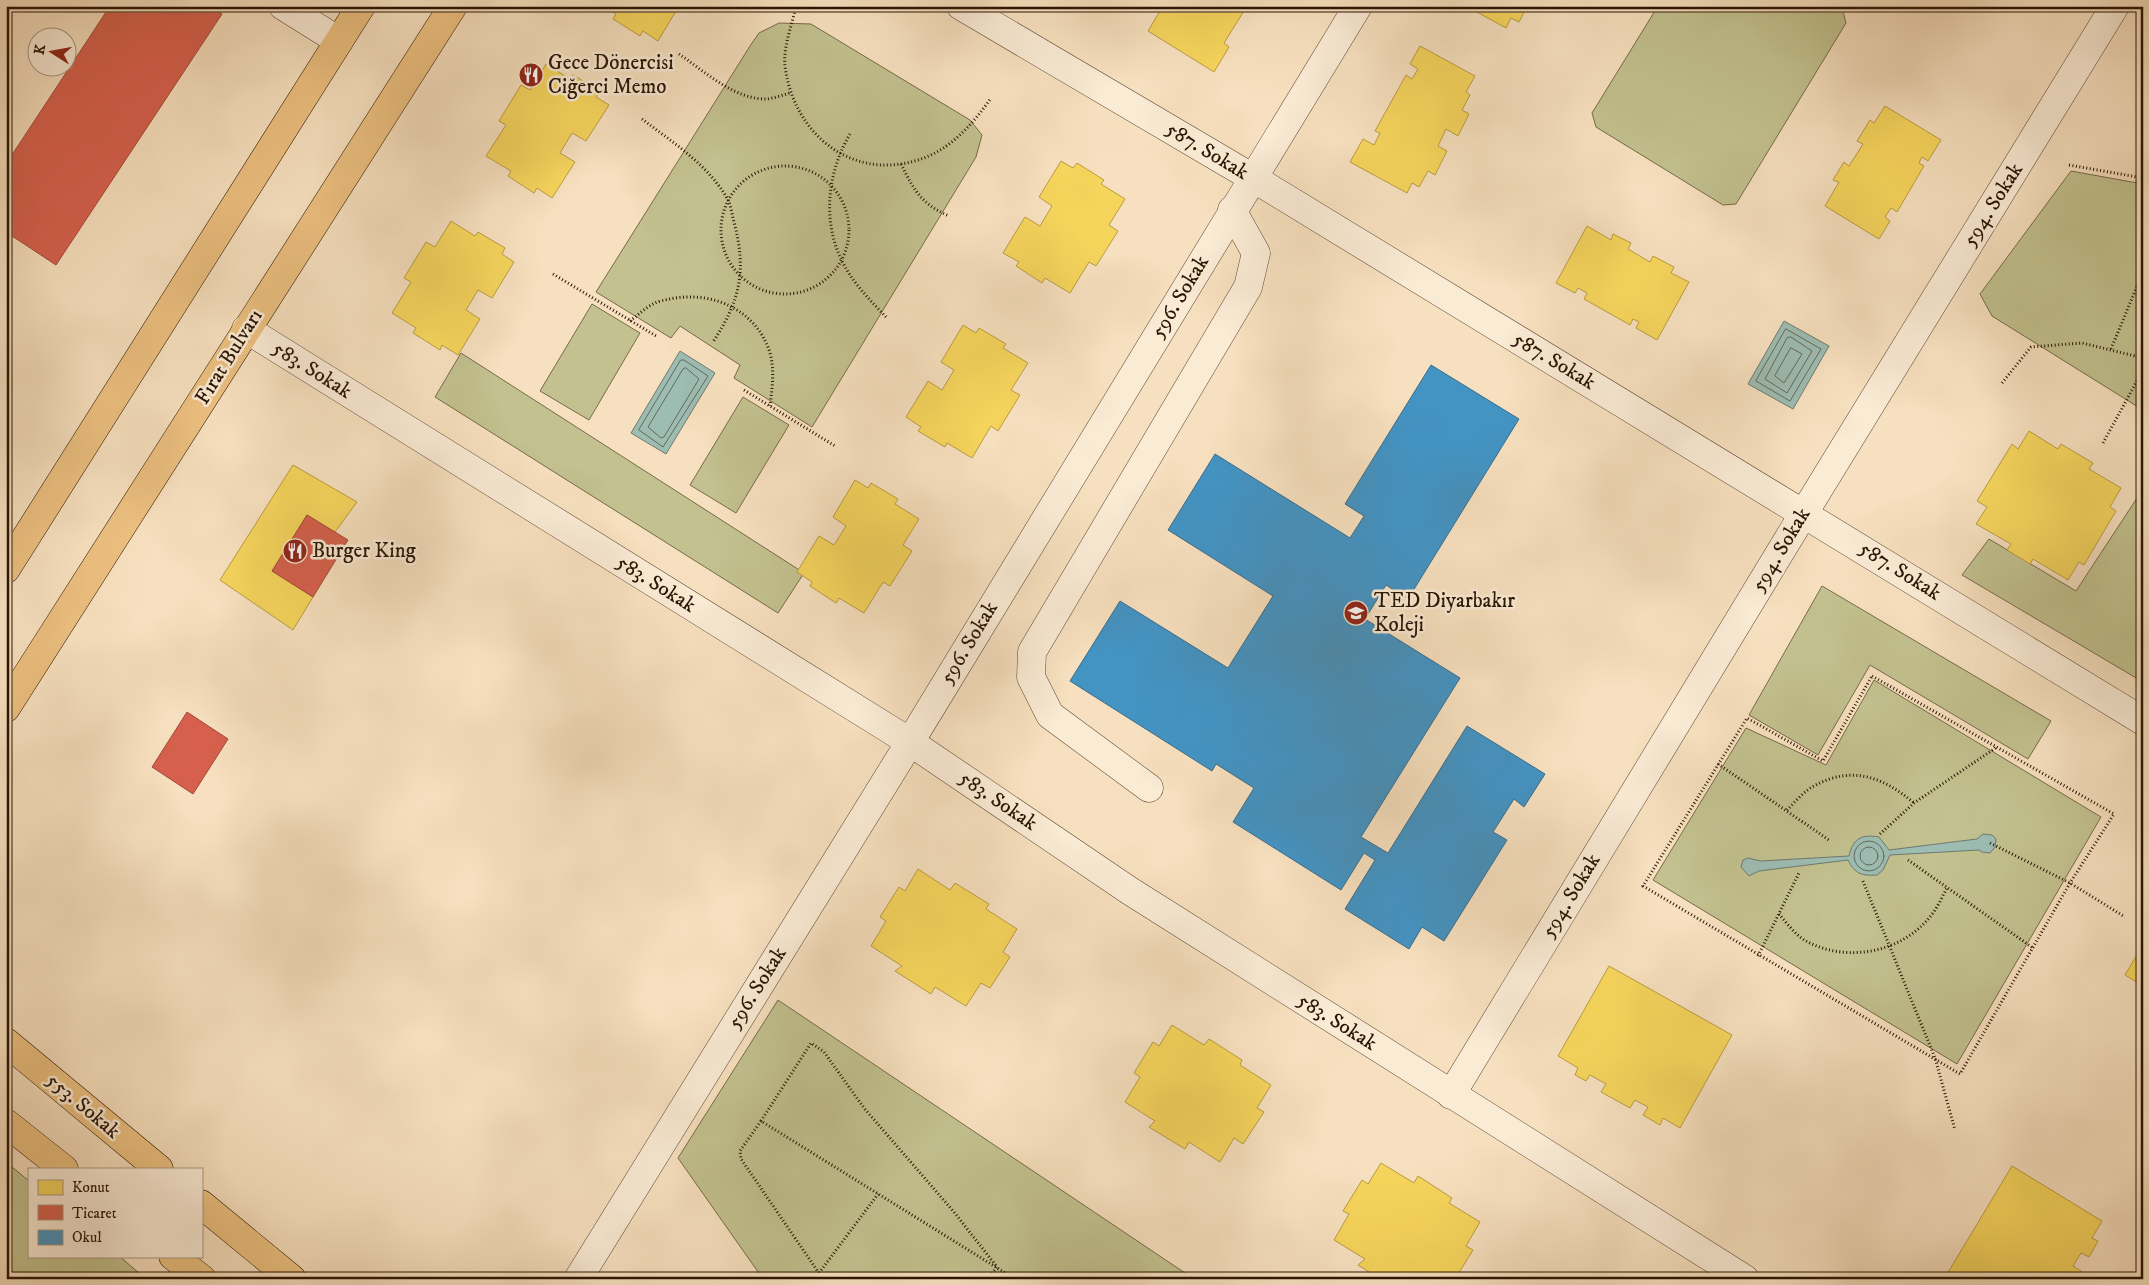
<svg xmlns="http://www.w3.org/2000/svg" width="2149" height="1285" viewBox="0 0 2149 1285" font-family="'IM FELL DW Pica',serif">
<rect width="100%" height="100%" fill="#f7e0bf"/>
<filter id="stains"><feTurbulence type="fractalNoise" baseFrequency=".004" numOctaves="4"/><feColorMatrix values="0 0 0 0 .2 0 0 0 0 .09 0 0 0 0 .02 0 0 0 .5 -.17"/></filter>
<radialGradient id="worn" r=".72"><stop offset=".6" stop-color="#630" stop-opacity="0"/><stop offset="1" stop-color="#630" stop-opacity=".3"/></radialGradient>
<g fill="#c2c18f" stroke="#766a49">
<polygon points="1658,6 1835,6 1843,11 1846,23 1736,204 1723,205 1596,127 1592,113"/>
<polygon points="779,23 811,24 970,120 982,135 976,157 812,427 734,378 740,365 680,326 671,338 596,292 750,46 759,33"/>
<polygon points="2071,171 2143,184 2143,410 1992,316 1980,294"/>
<polygon points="592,304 640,333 589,420 540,391"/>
<polygon points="461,353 804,573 778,613 435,397"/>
<polygon points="743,397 789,425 736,513 690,485"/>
<polygon points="2137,498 2143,502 2143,682 1962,575 1989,539 2076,591"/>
<polygon points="1822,586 2051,721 2028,759 1870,665 1818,755 1749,715"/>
<polygon points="1874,680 2101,817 1957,1064 1653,880 1746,728 1826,765"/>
<polygon points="778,1000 1194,1279 763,1279 678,1158"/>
<polygon points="6,1162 29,1181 29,1256 119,1256 146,1279 6,1279"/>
</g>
<g fill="#9dbdb3" stroke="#6f796d">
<polygon points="1784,321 1829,346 1793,409 1748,384"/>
<polygon points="680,351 715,373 666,454 631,433"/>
<path d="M1983,834L1992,835L1996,839L1995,847L1990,853L1982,852L1979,850L1890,855L1883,870L1877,875C1862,876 1855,874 1848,860L1759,871L1749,876L1741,867L1743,860L1748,858L1761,861L1849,856C1853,838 1862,834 1879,837L1889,850L1977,839Z"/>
</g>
<g fill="#f6d55c" stroke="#b99b41">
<polygon points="603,6 679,6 658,41 643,31 640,36 613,19 616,14"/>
<polygon points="1163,6 1247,6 1224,43 1229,47 1214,72 1148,31"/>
<polygon points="1466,6 1536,6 1534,10 1527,6 1519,22 1511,18 1506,28"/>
<polygon points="1420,46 1475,76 1466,92 1470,95 1462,110 1469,114 1458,136 1446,129 1438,146 1447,151 1435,175 1428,171 1419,187 1412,183 1407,193 1350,162 1363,139 1374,145 1380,133 1375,131 1406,75 1412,79 1418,69 1410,64"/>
<polygon points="546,64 570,79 573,75 600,91 596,97 609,105 586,141 572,133 560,153 575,162 552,198 537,188 534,193 508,176 511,171 486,156 506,125 499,121 521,85 530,90"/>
<polygon points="1885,106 1941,140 1928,161 1922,157 1919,163 1924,166 1897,212 1891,208 1885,217 1890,221 1879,239 1825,206 1839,182 1833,180 1844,162 1849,166 1863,144 1857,141 1870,120 1874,123"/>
<polygon points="1061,161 1073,168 1077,163 1104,180 1101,184 1125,199 1109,225 1118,231 1096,266 1089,262 1070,293 1045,278 1042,283 1016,266 1019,262 1003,253 1025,217 1040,226 1052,206 1039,197"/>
<polygon points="451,221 475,236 478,232 505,248 502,254 514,262 492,298 478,290 466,310 480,319 458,355 442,345 440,350 413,333 416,328 392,313 411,282 404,278 426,242 435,247"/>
<polygon points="1587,226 1611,240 1613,234 1631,243 1628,249 1650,262 1653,256 1674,267 1671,273 1689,282 1657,340 1636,328 1639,322 1633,319 1630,325 1584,299 1587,293 1578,288 1575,293 1556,283"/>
<polygon points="963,325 976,333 979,328 1006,344 1003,348 1028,363 1011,390 1020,395 998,431 991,426 972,458 947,443 945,447 918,431 921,427 906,417 928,381 942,390 954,370 941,362"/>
<polygon points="2029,431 2058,449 2061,444 2093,463 2089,469 2121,488 2110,507 2116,511 2084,565 2079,562 2068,580 2033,559 2030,564 2007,550 2011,544 1976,524 1987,507 1977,501 2012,444 2018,449"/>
<polygon points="293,465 357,502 335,532 307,515 272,571 313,597 293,630 220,580"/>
<polygon points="855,480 868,488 871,483 898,499 895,504 919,519 903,545 912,551 890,586 883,582 864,613 839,598 836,603 810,586 812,582 797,572 819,536 834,545 846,526 833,517"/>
<polygon points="918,869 950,890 955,883 989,904 986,909 1017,929 1003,952 1010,957 990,988 981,983 966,1006 935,987 931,994 895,971 902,966 871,946 886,921 880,917 899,887 905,891"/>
<polygon points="2143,945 2143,986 2125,975"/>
<polygon points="1609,966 1732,1035 1680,1128 1663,1118 1660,1125 1643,1115 1648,1107 1635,1100 1630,1108 1601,1092 1606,1084 1590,1075 1586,1081 1575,1075 1578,1068 1558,1056"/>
<polygon points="1172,1025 1204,1045 1209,1039 1242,1060 1240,1065 1271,1085 1257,1108 1264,1112 1243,1144 1234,1138 1220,1162 1189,1142 1185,1149 1149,1127 1155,1121 1125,1102 1140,1077 1134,1073 1153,1042 1159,1046"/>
<polygon points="1381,1163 1414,1183 1418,1176 1452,1198 1449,1203 1480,1222 1466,1246 1473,1250 1455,1279 1444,1276 1442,1279 1380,1279 1358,1265 1365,1259 1334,1240 1349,1214 1343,1211 1362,1180 1368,1184"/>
<polygon points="2012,1166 2102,1221 2092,1238 2098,1241 2089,1257 2081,1253 2073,1266 2081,1271 2076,1279 1944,1279"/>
</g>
<g fill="#d6604d" stroke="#a24937">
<polygon points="110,6 210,6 222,14 56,265 6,232 6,164"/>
<polygon points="307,515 348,540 313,597 272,571"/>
<polygon points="187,712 228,739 193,794 152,767"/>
</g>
<polygon fill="#4393c3" stroke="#3c6d89" points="1431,365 1519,419 1408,599 1386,585 1365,619 1460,678 1361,837 1388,853 1467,726 1545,774 1524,807 1514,799 1493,832 1507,840 1444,941 1422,927 1409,949 1345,909 1375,860 1364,853 1341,890 1233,822 1254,788 1216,764 1212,771 1070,681 1120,601 1228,668 1273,596 1168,530 1215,454 1350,538 1364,516 1345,504"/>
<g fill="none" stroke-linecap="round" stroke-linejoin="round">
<g stroke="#64685b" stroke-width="1">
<polygon points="1786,329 1821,349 1790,401 1756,381"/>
<polygon points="1791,337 1812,351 1787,393 1765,379 1787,338"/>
<polygon points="1791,348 1802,354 1784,383 1775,376"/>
<polygon points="681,360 684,360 708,376 663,447 639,430"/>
<polygon points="686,368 699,379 664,437 661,438 648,427 683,369"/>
<circle cx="1869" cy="856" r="15"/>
<circle cx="1869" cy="856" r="9"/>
</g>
<defs>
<g id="minor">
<polyline points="283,6 339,41"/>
<polyline points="961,6 1253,178 2143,721"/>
<polyline points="246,329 910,742 1130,891 1745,1279"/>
<polyline points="1149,788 1050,715 1031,677 1032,652 1248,287 1256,253 1232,210"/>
<polyline points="1451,1095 1804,513 2115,6"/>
<polyline points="578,1279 910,742 1358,6"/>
</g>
<g id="major">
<polyline points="6,569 361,6"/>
<polyline points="6,708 453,6"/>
<polyline points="6,1042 159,1169"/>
<polyline points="6,1123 64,1169"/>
<polyline points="201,1204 292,1279"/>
<polyline points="173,1256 202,1279"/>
</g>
</defs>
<use href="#minor" stroke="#5d4732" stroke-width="29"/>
<use href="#major" stroke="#2a1403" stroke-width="29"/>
<g stroke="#2a1403" stroke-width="3" stroke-dasharray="1 2.5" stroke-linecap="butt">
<path d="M796,6C792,25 783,47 785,66C794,139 860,187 931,155C956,143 975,121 991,98"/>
<path d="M679,54C704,71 735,100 767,99C775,98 783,95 790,93"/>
<path d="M642,119C672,142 709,165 728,200C731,206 732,215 734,222C747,271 740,301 713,342"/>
<path d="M850,134C828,171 822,219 841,259C851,281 869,299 886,317"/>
<path d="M901,164C914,190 921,204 949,216"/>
<polyline points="2069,165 2143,178"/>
<circle cx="785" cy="230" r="64"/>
<polyline points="553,274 656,336"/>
<polyline points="2138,285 2143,295"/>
<path d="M630,321C638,315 646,307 655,303C659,301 665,300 670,299C712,290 757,310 770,353C775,371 772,388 770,406"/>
<polyline points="2111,349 2138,284 2143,261"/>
<polyline points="2002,383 2031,347 2082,343 2143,358"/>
<polyline points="744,390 835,446"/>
<polyline points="2103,443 2143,370"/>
<polygon points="1872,676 2114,814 2070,883 1960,1074 1643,886 1747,718 1823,761"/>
<polyline points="1718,764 1829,840"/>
<path d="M1787,810C1795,802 1804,791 1814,786C1852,765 1883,777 1914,803"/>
<polyline points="1880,834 1914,803 1997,747"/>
<polyline points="1990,843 2070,883 2125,917"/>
<polyline points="1908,860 2033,948"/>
<polyline points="1863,881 1935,1058 1955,1130"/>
<path d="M1779,914C1787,923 1795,935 1806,941C1846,963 1900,953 1929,918C1937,909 1942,897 1947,888"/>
<polyline points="1758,956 1799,873"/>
<polyline points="761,1121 811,1043 824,1052 864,1108 954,1212 997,1267 988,1279"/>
<polyline points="819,1273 878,1194"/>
<polyline points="823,1279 741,1159 740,1151 761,1121 1015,1279"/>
<polyline points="1253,1279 1256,1276"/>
</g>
<use href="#minor" stroke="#faebd5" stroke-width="28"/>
<use href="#major" stroke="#ecc080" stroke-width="28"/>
</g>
<defs>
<symbol id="restaurant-disc" viewBox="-11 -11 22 22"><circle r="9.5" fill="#8f2418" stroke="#faebd5"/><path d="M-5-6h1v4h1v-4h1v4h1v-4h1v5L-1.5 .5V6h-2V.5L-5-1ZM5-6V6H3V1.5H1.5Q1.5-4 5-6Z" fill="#fff"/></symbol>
<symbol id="school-disc" viewBox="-11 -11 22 22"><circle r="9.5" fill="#8f2418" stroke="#faebd5"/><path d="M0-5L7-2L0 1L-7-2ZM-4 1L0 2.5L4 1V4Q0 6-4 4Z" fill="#fff"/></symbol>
</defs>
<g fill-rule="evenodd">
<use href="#restaurant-disc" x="517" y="61" width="28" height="28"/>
<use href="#restaurant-disc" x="281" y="537" width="28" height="28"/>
<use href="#school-disc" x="1342" y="599" width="28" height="28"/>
</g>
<g text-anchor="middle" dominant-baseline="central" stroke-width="5" stroke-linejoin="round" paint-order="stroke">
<g font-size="21" fill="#2a1403" stroke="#faebd5" text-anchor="start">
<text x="548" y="63">Gece Dönercisi<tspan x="548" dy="24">Ciğerci Memo</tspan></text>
<text x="312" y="551">Burger King</text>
<text x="1374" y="601">TED Diyarbakır<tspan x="1374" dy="24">Koleji</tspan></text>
</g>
<g font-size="21" fill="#2a1403" stroke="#faebd5">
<text transform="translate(1207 151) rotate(31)">587. Sokak</text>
<text transform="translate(1993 205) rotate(-58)">594. Sokak</text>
<text transform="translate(1180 297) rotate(-59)">596. Sokak</text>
<text transform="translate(229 357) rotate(-58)">Fırat Bulvarı</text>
<text transform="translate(1554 361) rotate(31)">587. Sokak</text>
<text transform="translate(312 370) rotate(32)">583. Sokak</text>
<text transform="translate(1781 550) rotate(-59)">594. Sokak</text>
<text transform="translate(1900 571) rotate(32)">587. Sokak</text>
<text transform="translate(656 584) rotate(32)">583. Sokak</text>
<text transform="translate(969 643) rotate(-59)">596. Sokak</text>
<text transform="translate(998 801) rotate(34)">583. Sokak</text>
<text transform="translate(1571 896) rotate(-59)">594. Sokak</text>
<text transform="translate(757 988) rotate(-58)">596. Sokak</text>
<text transform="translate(1337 1022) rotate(32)">583. Sokak</text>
<text transform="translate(83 1106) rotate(40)">553. Sokak</text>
</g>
</g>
<rect width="2149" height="1285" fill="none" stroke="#f7e0bf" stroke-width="25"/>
<rect x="8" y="8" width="2134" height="1270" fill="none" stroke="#2a1403" stroke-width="2.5"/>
<rect x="12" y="12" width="2124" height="1260" fill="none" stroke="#2a1403"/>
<rect x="28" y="1168" width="175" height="90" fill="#faebd5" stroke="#a79581"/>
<rect x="38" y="1180" width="25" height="15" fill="#f6d55c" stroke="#a79581"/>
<text x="72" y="1192" font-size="15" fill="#2a1403">Konut</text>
<rect x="38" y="1205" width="25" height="15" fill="#d6604d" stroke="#a79581"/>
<text x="72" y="1218" font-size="15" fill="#2a1403">Ticaret</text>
<rect x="38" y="1230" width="25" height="15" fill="#4393c3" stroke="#a79581"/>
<text x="72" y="1242" font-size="15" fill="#2a1403">Okul</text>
<g transform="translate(52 52) rotate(281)"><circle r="24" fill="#faebd5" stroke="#a79581"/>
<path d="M0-4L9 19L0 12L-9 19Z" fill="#8f2418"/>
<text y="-8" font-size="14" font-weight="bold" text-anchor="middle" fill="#2a1403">K</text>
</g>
<rect width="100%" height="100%" filter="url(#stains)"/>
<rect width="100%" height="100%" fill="url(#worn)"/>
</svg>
